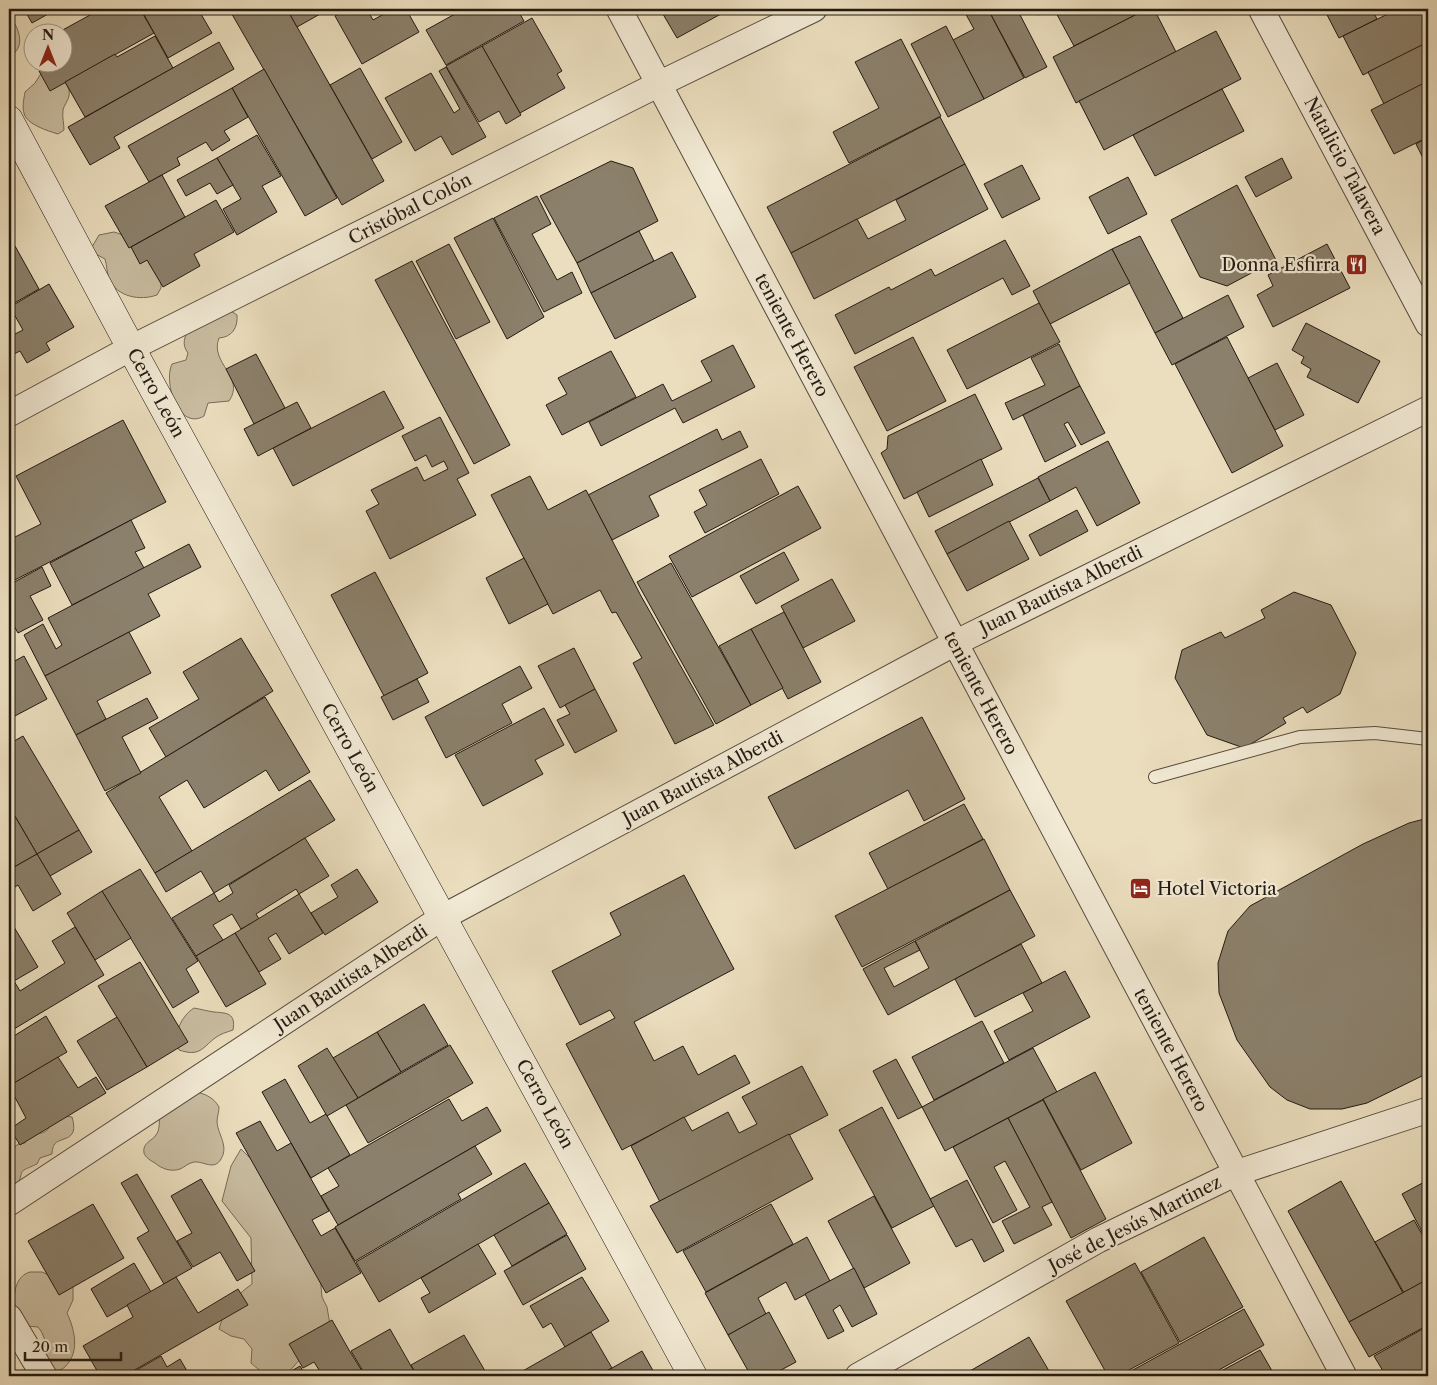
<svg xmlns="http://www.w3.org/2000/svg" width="1437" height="1385" viewBox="0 0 1437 1385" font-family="'Libre Caslon Text',serif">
<rect width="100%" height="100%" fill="#ebdebe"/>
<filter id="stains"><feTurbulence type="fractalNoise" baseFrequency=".004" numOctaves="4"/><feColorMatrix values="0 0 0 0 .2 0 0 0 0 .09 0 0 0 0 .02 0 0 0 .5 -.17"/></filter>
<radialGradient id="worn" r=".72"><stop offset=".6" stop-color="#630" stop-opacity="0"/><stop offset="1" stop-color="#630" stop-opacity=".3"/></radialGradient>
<g fill="#c9bda1" stroke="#766c5a">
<path d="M9,15C19,28 27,47 9,57Z"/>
<path d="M42,72C54,72 72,82 69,96C68,101 64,105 63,110C62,117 64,124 64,130L58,134C48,131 26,124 24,113C22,107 24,98 25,92L35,83Z"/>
<path d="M114,232L133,238L148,255L161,281V288L157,295C140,301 117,297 109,279C107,273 107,266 105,259L94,253L92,247L99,235Z"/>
<path d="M231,311L237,315C238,328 232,337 219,338C209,363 246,377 229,401L208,403L204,416C179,431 163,383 172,364L186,360L188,353C181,344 185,337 189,327Z"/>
<path d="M194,1008C200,1009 207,1011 214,1012C227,1013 236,1013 233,1030C227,1032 220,1034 215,1038C202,1048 200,1057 179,1050C172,1036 181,1016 194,1008Z"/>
<path d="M196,1092C206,1094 214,1098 219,1107C219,1112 217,1117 217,1122C218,1135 229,1146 221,1159C214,1171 204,1161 194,1162C188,1163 185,1167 180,1169C171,1172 162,1169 155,1163C151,1161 145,1157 144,1153C142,1143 152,1141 156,1135C160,1130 159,1122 160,1116Z"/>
<path d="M62,1116L72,1117C80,1143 59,1136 54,1145C53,1146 52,1152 52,1154L40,1158L37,1164C17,1173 25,1167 17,1187L9,1189V1153L18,1144L25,1143C32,1129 36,1137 46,1131C52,1126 45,1130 51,1124C54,1121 58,1118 62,1116Z"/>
<path d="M241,1149L257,1165L320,1275L322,1297L327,1307L330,1325L287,1374C270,1376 264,1375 251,1363L252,1349L244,1339L231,1336L219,1329C224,1310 235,1296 252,1284L251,1238L222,1201L231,1166Z"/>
<path d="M30,1272H42L73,1285V1300L67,1313C74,1328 79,1348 69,1362C64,1369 61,1371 53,1370C42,1357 50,1340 38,1327L27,1326C24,1321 18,1316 16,1310C12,1296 15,1276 30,1272Z"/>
</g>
<g fill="#8b806b" stroke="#231a12" fill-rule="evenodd">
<polygon points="24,9 57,9 32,23"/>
<polygon points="101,9 140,9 154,33 50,91 39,71 55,62 62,62 62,32 59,32"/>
<polygon points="145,9 198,9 212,33 168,58 142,11"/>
<polygon points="229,9 287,9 384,181 342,205"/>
<polygon points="287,9 329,9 297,27"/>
<polygon points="347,9 367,9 373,20 393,9 406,9 419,32 362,64 335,16"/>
<polygon points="464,9 517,9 524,21 446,65 426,30"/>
<polygon points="660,9 730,9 677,38"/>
<polygon points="963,9 988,9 1024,78 984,99 953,40 974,29"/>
<polygon points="988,9 1017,9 1047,67 1025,78"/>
<polygon points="1035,9 1051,9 1038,15"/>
<polygon points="1054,9 1147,9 1074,46"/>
<polygon points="1147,9 1154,9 1176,52 1076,103 1053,57"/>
<polygon points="1324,9 1372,9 1377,19 1339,38"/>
<polygon points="1398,9 1419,9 1428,26 1428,42 1363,75 1343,36"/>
<polygon points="532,18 562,71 557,74 565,88 520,113 482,46"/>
<polygon points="946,26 984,99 948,117 911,44"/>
<polygon points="1216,31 1241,79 1104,150 1079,101"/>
<polygon points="155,36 173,68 85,117 65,82 115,54 117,57"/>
<polygon points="901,39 941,116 849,163 833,132 879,108 855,62"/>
<polygon points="219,42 234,69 114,137 120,148 90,165 68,127"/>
<polygon points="1428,42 1428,82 1384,104 1368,72"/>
<polygon points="482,46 521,115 506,124 499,111 479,122 446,66"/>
<polygon points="446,67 486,137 452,155 441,136 415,151 385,98 431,73 454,113 460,109 439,71"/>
<polygon points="360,68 402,142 372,159 330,85"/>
<polygon points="264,69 337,198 305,216 232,88"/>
<polygon points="1428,81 1428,137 1394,154 1371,110"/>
<polygon points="232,88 248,117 224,131 230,140 212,151 206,142 177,158 180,165 149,182 128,146"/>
<polygon points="1222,89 1244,131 1155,176 1133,135"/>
<polygon points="940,117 965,164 791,253 767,207"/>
<polygon points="257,135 281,176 262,186 277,212 237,235 223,209 241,199 217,158"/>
<polygon points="1428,137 1428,168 1416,144"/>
<polygon points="217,158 233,185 217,194 210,183 186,196 177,180"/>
<polygon points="1282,158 1292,178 1256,197 1245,177"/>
<polygon points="611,161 633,168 658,221 577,263 540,196"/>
<polygon points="965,164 988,209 814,299 791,253 857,219 868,239 906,220 896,200"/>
<polygon points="1022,165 1040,199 1002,218 984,184"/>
<polygon points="162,175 185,217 129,248 105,206"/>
<polygon points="1128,177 1147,214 1108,234 1089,197"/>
<polygon points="1237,185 1276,260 1227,286 1200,277 1171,220"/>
<polygon points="537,196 551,224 532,234 557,280 572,272 582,293 544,312 494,218"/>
<polygon points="216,200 234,232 194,254 200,266 163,287 147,260 140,264 131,247"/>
<polygon points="493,218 544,317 507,339 454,238"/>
<polygon points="639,231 654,261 591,293 577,263"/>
<polygon points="1140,236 1183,318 1155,333 1112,249"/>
<polygon points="1005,240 1030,286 1012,295 1003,278 855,354 835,315 889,287 891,290 931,269 935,276"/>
<polygon points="449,244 490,322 456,339 416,261"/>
<polygon points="1327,244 1350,288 1273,327 1257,295 1273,286 1268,275"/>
<polygon points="15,246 39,289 9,306 9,250"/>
<polygon points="1112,249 1130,283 1050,324 1033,291"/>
<polygon points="672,252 696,297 615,339 591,293"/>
<polygon points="412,261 510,445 474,464 375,280"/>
<polygon points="49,284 74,327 46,343 50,350 27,363 20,351 14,354 9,344 9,337 23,330 10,307"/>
<polygon points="1228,295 1244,327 1172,365 1155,333"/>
<polygon points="1039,303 1060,342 967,389 947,350"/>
<polygon points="1306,323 1380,361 1358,403 1307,377 1311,369 1301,363 1304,357 1292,350"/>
<polygon points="913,337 946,401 887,431 854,367"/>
<polygon points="1227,337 1283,446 1232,473 1175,364"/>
<polygon points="1059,344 1080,386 1013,420 1005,403 1045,385 1031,358"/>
<polygon points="733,345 755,387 683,423 675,408 601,446 589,422 663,384 672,401 712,381 701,361"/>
<polygon points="9,346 14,355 9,357"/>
<polygon points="611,351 636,397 562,435 546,405 567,394 558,378"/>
<polygon points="256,354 285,408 254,424 226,369"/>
<polygon points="1277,363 1304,415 1275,430 1248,378"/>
<polygon points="1080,386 1105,433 1081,445 1068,422 1064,424 1076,446 1045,462 1023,415"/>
<polygon points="384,391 404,428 293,486 273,448"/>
<polygon points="975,394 1002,449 904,499 881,453 887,449 888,436"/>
<polygon points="297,402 311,428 258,456 244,429"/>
<polygon points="440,417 469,473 457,479 476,515 390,559 366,511 379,504 371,490 417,467 424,481 448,469 444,461 432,467 426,455 415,461 402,436"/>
<polygon points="123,420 166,502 9,583 9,540 41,524 16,476"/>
<polygon points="717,429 722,440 740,431 748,447 649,496 659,516 612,540 588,495"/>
<polygon points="1108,441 1140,503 1097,526 1076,487 1050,501 1038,477"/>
<polygon points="761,459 779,494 705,533 694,512 707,505 699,490"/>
<polygon points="981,459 993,485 929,517 917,492"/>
<polygon points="530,476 548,510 586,490 641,596 714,725 675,744 633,663 642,658 616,612 612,613 600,590 553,614 491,495"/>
<polygon points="1038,478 1050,501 947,554 935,531"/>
<polygon points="798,486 821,528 692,597 669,556"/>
<polygon points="1077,510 1088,531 1040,556 1029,535"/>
<polygon points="131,520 145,548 135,552 144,568 72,605 50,563"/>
<polygon points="1009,521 1029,559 967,591 947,554"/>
<polygon points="189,544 201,567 148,594 160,616 45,676 24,635 43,624 56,649 62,645 48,618"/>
<polygon points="784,552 799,580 756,604 740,576"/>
<polygon points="524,558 548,604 509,624 486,578"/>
<polygon points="671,563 751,705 716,724 637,582"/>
<polygon points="42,567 51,586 30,596 43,620 18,633 9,617 9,585"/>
<polygon points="375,572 428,673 384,696 331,595"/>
<polygon points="832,579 855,621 803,648 781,606"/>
<polygon points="1294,592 1331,605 1356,653 1340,694 1307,713 1303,707 1283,718 1286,723 1244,748 1207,735 1175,678 1182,650 1221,632 1225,638 1265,618 1261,610"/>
<polygon points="784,612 821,682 788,699 751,629"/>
<polygon points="751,629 783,688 751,705 719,646"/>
<polygon points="129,632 151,673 97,701 106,719 76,735 45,676"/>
<polygon points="241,638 273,691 166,757 149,728 199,699 183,672"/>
<polygon points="574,648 595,689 560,708 538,666"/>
<polygon points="24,656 47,699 13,717 9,709 9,664"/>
<polygon points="520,666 532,688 502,704 512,723 446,758 425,717"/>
<polygon points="417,679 429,702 393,720 381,697"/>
<polygon points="595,689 617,731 575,753 557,720 570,714 565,705"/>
<polygon points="265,697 310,772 279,791 266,770 204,808 187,780 159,797 192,851 155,873 106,793"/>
<polygon points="147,698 158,718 122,737 141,773 105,791 76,735"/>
<polygon points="544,708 564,745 535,760 543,774 483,806 455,755"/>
<polygon points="922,717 965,799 924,821 908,790 795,849 768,797"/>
<polygon points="23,736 79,830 37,854 9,806 9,744"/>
<polygon points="310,780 335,820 214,893 201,871 166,892 155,873"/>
<polygon points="964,804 983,839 888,889 869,853"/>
<polygon points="9,806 37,854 9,870"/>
<polygon points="1428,818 1428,1073 1367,1103 1342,1109 1310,1109 1287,1100 1270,1087 1237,1040 1219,993 1218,963 1228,931 1250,906 1363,844 1409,823"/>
<polygon points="79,830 92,852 50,876 37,854"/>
<polygon points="305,838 329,876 299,894 296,889 256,914 259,919 241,929 232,914 213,925 223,940 196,956 172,918 214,893 219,902 233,893 229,885"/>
<polygon points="984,839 1010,890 862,967 835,916"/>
<polygon points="37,854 61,894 33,911 18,885 9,891 9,870"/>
<polygon points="140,869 198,961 186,969 199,992 173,1008 102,891"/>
<polygon points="357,869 378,902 325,935 311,913 338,897 331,885"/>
<polygon points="684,875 734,969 634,1022 654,1061 683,1046 698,1075 735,1055 750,1083 622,1150 566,1044 615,1018 610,1010 580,1025 552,971 621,935 610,913"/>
<path d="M1010,890L1035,936L888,1015L863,969ZM915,941L929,968L894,987L884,968L920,950Z"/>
<polygon points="102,891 131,938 95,960 67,913"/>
<polygon points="299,894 323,933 289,954 276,933 268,938 281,959 259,972 235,933"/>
<polygon points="14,927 38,967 14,981 20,991 65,963 52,941 75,927 104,975 9,1032 9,930"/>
<polygon points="235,933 266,984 226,1007 196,956"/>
<polygon points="1021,944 1042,983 975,1017 955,979"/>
<polygon points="140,962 188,1042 147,1067 98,986"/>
<polygon points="1065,971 1090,1017 1009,1060 994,1031 1033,1011 1023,993"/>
<polygon points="424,1004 448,1045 401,1072 377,1032"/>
<polygon points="46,1016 67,1052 9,1086 9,1039"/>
<polygon points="117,1017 147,1067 107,1090 77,1041"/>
<polygon points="982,1021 1004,1063 934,1100 912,1057"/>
<polygon points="377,1032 401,1072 358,1098 333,1058"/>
<polygon points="450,1045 473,1083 368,1143 346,1105"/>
<polygon points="327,1048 358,1098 327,1116 298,1066"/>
<polygon points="1033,1048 1057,1092 945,1151 922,1107"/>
<polygon points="58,1057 78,1088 96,1077 106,1093 20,1145 10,1129 26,1118 9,1086"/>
<polygon points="896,1059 922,1107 898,1119 873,1071"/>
<polygon points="802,1066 828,1115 660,1202 631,1146 684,1117 692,1131 728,1112 739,1133 757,1124 742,1097"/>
<polygon points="1095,1072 1132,1143 1081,1170 1043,1099"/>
<polygon points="285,1079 310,1123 326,1114 350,1155 311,1178 262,1092"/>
<polygon points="449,1099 462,1121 487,1107 501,1131 338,1225 321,1196 339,1186 328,1168"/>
<polygon points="1043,1100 1106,1219 1071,1238 1008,1118"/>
<polygon points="882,1107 934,1206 892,1228 839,1130"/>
<polygon points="1008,1118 1052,1202 1042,1207 1052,1225 1014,1244 1002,1221 1030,1207 1005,1161 994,1167 1017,1210 993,1223 953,1147"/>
<polygon points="260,1121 277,1151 291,1143 329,1211 312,1220 321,1236 335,1228 361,1273 326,1293 236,1133"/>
<polygon points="789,1134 813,1179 677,1253 650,1206"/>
<polygon points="475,1146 492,1174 458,1194 461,1199 355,1261 335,1227"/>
<polygon points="525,1163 549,1203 379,1302 356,1262"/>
<polygon points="137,1174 192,1268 164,1284 137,1238 149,1231 121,1183"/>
<polygon points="201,1179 255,1271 237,1281 220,1252 193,1267 177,1241 192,1233 171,1196"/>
<polygon points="967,1180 1004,1251 984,1262 972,1239 956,1247 930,1199"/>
<polygon points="1428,1180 1428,1243 1402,1194"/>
<polygon points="1341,1181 1403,1293 1349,1322 1288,1211"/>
<polygon points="874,1196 910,1263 864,1288 828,1221"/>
<polygon points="549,1203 567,1234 512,1266 494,1235"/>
<polygon points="93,1204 124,1258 59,1295 28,1241"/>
<polygon points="771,1204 793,1244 706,1292 683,1251"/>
<polygon points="1414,1220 1428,1245 1428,1279 1404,1293 1375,1242"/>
<polygon points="567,1235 586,1269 523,1305 504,1271"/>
<polygon points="807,1237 830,1281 795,1300 786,1282 758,1298 766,1314 728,1335 705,1293"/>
<polygon points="1204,1237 1243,1307 1180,1342 1141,1272"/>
<polygon points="478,1244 496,1274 429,1313 421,1298 430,1293 421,1278"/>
<polygon points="134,1263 151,1292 107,1317 91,1289"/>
<polygon points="1135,1263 1179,1343 1118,1376 1108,1376 1066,1301"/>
<polygon points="854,1268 877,1314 852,1327 840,1305 833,1310 844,1331 828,1339 805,1294"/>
<polygon points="176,1277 198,1313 238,1289 248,1305 124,1376 100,1376 83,1346 133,1317 127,1305"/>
<polygon points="582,1277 609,1321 565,1347 551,1323 543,1328 530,1306"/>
<polygon points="1428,1279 1428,1325 1369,1357 1349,1322"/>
<polygon points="1244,1309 1264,1345 1208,1376 1122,1376"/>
<polygon points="769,1312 796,1362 770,1376 751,1376 728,1335"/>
<polygon points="332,1320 349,1350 365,1376 316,1376 321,1373 314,1362 303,1368 289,1344"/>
<polygon points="1428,1326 1428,1371 1418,1376 1386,1376 1374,1356"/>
<polygon points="390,1329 411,1366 417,1376 366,1376 351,1351"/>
<polygon points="591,1332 612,1368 597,1376 514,1376"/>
<polygon points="464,1335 488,1376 417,1376 411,1365"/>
<polygon points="1029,1337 1052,1376 964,1376 963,1375"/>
<polygon points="1260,1350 1275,1376 1212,1376"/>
<polygon points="642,1351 656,1376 598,1376"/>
<polygon points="161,1356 167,1367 180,1359 190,1376 126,1376"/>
<polygon points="300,1366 306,1376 283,1376"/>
</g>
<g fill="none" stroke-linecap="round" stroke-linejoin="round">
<defs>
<polyline id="lane" points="1155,777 1300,737 1375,733 1428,739"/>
<g id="street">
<polyline points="619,9 1344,1376"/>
<polyline points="1261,9 1428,324"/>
<polyline points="9,414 131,348 659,84 814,9"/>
<polyline points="9,1203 443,917 955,643 1428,409"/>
<polyline points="9,1317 44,1376"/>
<polyline points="858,1376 1098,1240 1236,1173 1428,1110"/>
</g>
<polyline id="secondary" points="9,120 131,348 693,1376"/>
</defs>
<use href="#lane" stroke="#554b3d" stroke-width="14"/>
<use href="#street" stroke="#554b3d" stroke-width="27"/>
<use href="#secondary" stroke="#231a12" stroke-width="29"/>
<use href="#lane" stroke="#f2ead5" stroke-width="12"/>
<use href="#street" stroke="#f2ead5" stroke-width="25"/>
<use href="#secondary" stroke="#f2ead5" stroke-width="28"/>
</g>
<defs>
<symbol id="restaurant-square" viewBox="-11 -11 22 22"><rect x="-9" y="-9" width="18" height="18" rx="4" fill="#8f2418" stroke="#f2ead5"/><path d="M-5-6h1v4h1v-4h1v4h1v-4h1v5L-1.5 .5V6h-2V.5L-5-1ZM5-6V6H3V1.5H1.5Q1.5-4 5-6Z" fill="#fff"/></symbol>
<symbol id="hotel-square" viewBox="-11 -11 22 22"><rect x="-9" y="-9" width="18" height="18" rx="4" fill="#8f2418" stroke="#f2ead5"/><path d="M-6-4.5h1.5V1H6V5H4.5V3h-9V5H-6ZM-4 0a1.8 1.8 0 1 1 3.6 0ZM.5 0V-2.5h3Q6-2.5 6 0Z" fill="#fff"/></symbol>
</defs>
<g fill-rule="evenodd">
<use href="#restaurant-square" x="1344" y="252" width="25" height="25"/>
<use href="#hotel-square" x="1128" y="876" width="25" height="25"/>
</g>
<g text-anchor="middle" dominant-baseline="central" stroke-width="4.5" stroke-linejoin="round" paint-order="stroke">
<g font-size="18" fill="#231a12" stroke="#f2ead5">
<text transform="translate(1345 166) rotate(62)">Natalicio Talavera</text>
<text transform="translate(410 209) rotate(-27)">Cristóbal Colón</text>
<text transform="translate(792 335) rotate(62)">teniente Herero</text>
<text transform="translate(156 393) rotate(61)">Cerro León</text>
<text transform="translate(1061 590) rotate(-26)">Juan Bautista Alberdi</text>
<text transform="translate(981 693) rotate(62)">teniente Herero</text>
<text transform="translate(350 748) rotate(61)">Cerro León</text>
<text transform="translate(703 778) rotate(-28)">Juan Bautista Alberdi</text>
<text transform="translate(351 978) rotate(-33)">Juan Bautista Alberdi</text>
<text transform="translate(1171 1050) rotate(62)">teniente Herero</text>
<text transform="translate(545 1104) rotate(61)">Cerro León</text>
<text transform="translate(1135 1224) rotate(-27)">José de Jesús Martinez</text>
</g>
<g font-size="18" fill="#231a12" stroke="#f2ead5" text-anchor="end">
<text x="1340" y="265">Donna Esfirra</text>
<text x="1157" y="889" text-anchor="start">Hotel Victoria</text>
</g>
</g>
<rect width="1437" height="1385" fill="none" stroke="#ebdebe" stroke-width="30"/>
<rect x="10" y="10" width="1417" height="1365" fill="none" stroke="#231a12" stroke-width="2.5"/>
<rect x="15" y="15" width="1407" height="1355" fill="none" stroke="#231a12"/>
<g transform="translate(48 48)"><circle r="24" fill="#f2ead5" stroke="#9f9787"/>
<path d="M0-4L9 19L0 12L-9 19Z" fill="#8f2418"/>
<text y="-8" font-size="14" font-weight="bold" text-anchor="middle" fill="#231a12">N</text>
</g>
<path d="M25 1352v8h96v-8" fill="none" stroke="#231a12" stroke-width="2.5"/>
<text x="32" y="1352" font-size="15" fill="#231a12" stroke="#f2ead5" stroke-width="4" paint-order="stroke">20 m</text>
<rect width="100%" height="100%" filter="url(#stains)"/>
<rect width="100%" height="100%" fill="url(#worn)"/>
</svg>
